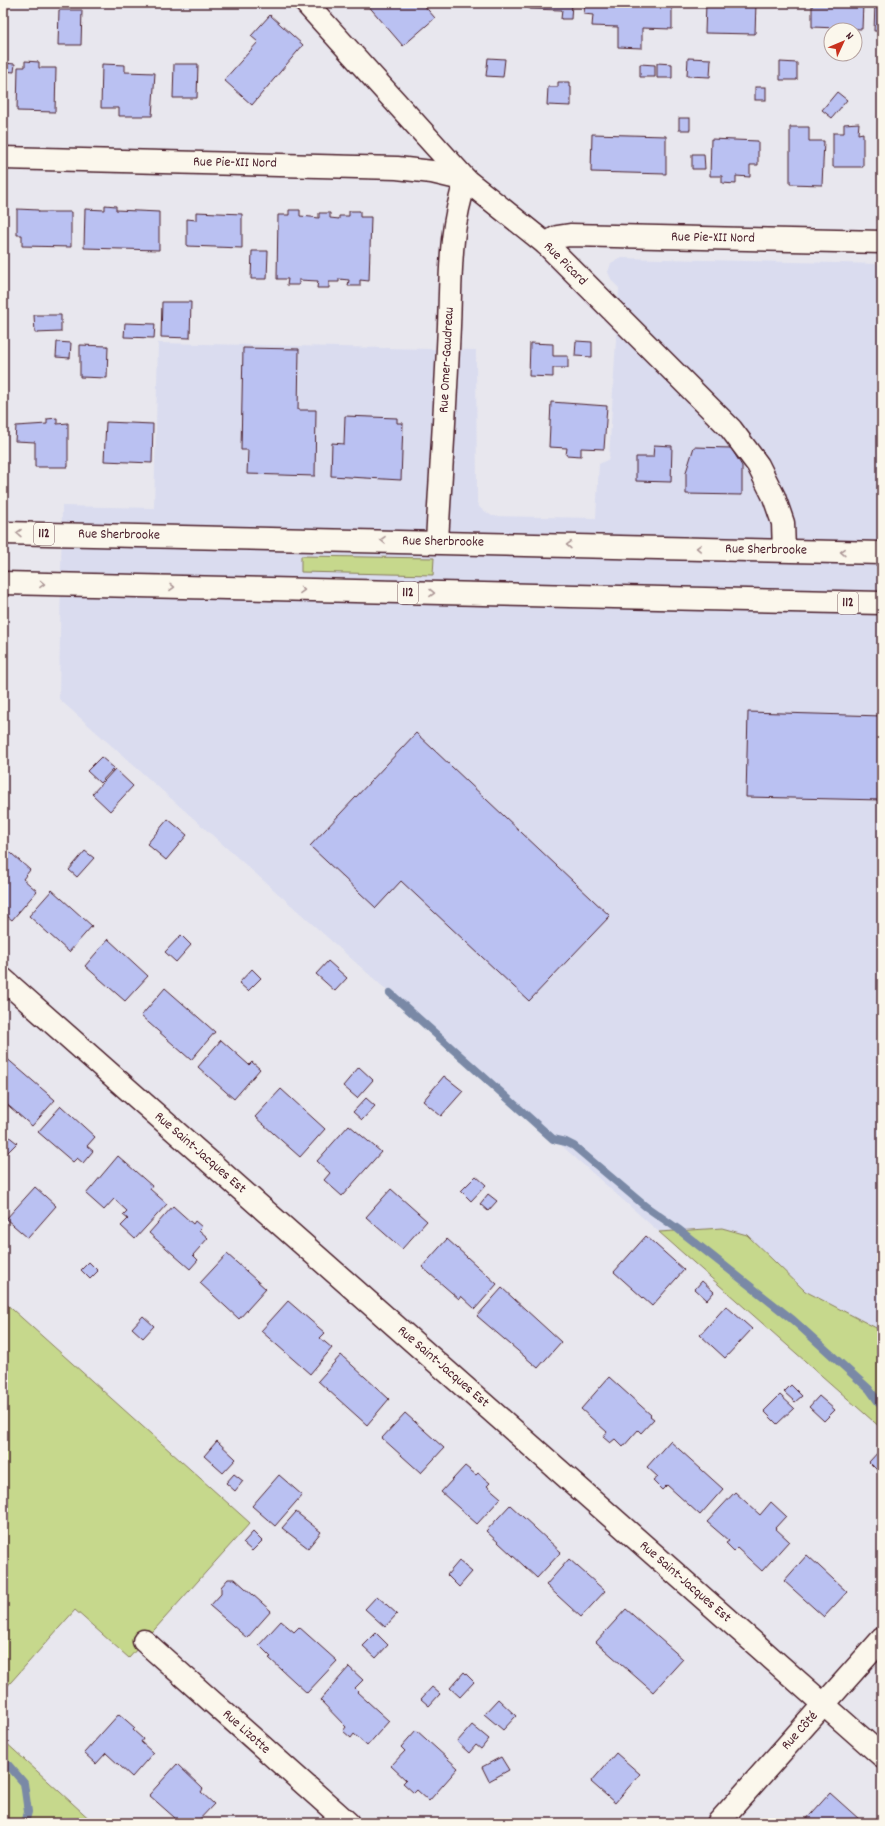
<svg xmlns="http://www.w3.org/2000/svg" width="885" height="1826" viewBox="0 0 885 1826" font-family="Dekko,sans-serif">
<rect width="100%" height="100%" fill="#e8e7ee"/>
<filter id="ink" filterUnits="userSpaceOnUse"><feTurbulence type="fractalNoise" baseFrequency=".025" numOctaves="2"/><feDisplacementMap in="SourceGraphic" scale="8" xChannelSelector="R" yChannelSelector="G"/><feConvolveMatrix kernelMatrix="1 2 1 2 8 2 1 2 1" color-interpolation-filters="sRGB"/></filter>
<g filter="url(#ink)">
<polygon fill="#dadcef" points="620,258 882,264 882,1331 805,1291 747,1235 722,1228 659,1232 59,699 62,506 154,508 158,343 476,350 477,503 480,508 492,516 596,518 599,464 609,459 619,288 612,281 608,272 611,263"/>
<g fill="#c6d88c" stroke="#887c5c">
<polygon points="301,556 434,558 433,575 301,572"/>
<polygon points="722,1228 747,1235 805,1291 882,1331 882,1429 659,1232"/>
<polygon points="3,1301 250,1523 129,1658 75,1610 3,1691"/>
<polygon points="3,1740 94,1823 3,1823"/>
</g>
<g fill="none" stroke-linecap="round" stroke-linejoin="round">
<g stroke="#7a89a6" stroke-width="8">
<polyline points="390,993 553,1139 566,1142 574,1146 645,1206 678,1229 793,1320 869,1389 882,1407"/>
<polyline points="3,1759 24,1783 28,1812 25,1823"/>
</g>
</g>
<g fill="#bac1f2" stroke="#4a1f2b">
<polygon points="366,3 422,3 435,18 403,46"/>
<polygon points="529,3 572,3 571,19 561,19 562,10 529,9"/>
<polygon points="585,3 672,3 672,29 642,28 642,48 618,47 618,27 592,26 593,15 584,14"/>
<polygon points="706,3 756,3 755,34 705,33"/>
<polygon points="812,3 863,3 862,29 812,27"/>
<polygon points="875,3 882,3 882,31 874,31"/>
<polygon points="59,10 82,10 81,45 58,45"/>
<polygon points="270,15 303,45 252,105 224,80 258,42 251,36"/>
<polygon points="488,58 505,59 503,77 486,76"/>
<polygon points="688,58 711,59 710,77 687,76"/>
<polygon points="25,61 39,62 39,68 56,68 55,112 17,111 18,67 25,67"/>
<polygon points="780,62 797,63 797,80 780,80"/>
<polygon points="4,63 15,64 14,72 4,71"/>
<polygon points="657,63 672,64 672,78 657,78"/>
<polygon points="102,64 125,65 125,72 155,73 152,116 119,116 119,108 101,108"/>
<polygon points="174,64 198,64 197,98 173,98"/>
<polygon points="640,64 655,65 655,77 640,77"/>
<polygon points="558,82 569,82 569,87 571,87 571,106 547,105 548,87 558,87"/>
<rect x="755" y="87" width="11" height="13"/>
<polygon points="837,92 847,100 832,118 822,110"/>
<rect x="679" y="118" width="11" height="12"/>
<polygon points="859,123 858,134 863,133 863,167 833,167 833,133 844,133 844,124"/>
<polygon points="790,127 809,127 809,141 824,141 822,185 790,184"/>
<polygon points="592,134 666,136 666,174 591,172"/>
<polygon points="711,139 758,141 758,165 750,165 750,177 736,176 736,184 722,183 722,176 710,176"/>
<polygon points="692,154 704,154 705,169 692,169"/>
<polygon points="105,205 116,206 116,210 159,212 159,250 84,248 85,209 105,210"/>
<polygon points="17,209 38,210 39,212 71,212 71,247 22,246 22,235 17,235"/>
<polygon points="289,210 300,210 300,216 311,217 319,218 319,213 330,213 330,218 339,219 339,216 349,216 349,211 360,211 360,217 371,217 369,281 360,280 360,286 348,286 349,280 339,279 339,282 329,282 329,288 317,288 318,281 299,280 299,285 287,285 288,279 277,279 278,215 289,215"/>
<polygon points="196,212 242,214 242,248 187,246 187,219 196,220"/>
<polygon points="252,251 268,251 267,279 251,279"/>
<polygon points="162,302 191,302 190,338 161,337"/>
<polygon points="34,315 61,315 61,332 35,333"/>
<polygon points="125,323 155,324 154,338 124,337"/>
<polygon points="576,341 592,342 592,357 575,356"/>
<polygon points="57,342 71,343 70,358 56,357"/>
<polygon points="530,343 553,344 553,356 568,356 568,368 553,368 553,377 529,376"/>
<polygon points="80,345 108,346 107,378 80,377"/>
<polygon points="243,348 299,349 298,410 316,410 315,476 247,474 248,450 241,450"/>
<polygon points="551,402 607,406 604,449 581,448 581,456 566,455 567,448 549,447"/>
<polygon points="345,416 397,418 397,423 403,423 401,480 331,476 332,443 344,444"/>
<polygon points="57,418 57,424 68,423 68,467 35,467 35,442 15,441 16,426 47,424 47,419"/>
<polygon points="106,422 153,424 152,463 104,461"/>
<polygon points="654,445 672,446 671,482 636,481 636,457 653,457"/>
<polygon points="694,447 731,448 742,466 742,495 686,494 686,472"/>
<polygon points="748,712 882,716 882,800 746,797"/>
<polygon points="416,733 610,916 529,1001 401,881 376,908 310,846"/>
<polygon points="101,757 114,768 100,783 87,771"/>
<polygon points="115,769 133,786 110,811 92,794"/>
<polygon points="168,819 187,835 166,860 147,844"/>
<polygon points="3,846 30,870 23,879 37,891 12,920 3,913"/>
<polygon points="85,851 94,858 77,877 69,870"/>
<polygon points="52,890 92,926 69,952 29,916"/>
<polygon points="181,935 191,945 176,962 165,952"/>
<polygon points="108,939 148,976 125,1001 85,966"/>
<polygon points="328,961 347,978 335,991 316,974"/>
<polygon points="252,969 261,978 248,991 239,983"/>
<polygon points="165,988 215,1032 191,1060 141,1016"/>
<polygon points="221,1040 249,1065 252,1062 260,1069 234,1099 198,1067"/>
<polygon points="4,1056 55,1100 32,1126 3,1101"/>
<polygon points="359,1067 373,1080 357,1098 343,1086"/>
<polygon points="444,1076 463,1091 441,1116 423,1101"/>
<polygon points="281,1089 325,1129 300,1157 255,1117"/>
<polygon points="366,1098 375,1106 362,1120 353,1112"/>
<polygon points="61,1106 95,1137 87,1146 93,1151 83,1163 77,1158 73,1162 38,1132"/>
<polygon points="349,1125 381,1152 342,1196 324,1180 330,1173 317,1161"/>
<polygon points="7,1135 17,1143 5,1155 3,1153 3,1140"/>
<polygon points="118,1156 152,1186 150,1189 167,1204 135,1239 121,1226 128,1219 123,1215 127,1211 114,1199 104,1210 86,1194"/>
<polygon points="476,1176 486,1185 471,1201 461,1191"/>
<polygon points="35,1187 56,1206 28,1238 6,1219"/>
<polygon points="391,1189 427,1221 402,1249 366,1217"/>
<polygon points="488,1194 497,1201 488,1211 480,1204"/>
<polygon points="173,1206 193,1224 195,1221 202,1227 199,1230 208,1238 193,1255 198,1260 190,1269 149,1233"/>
<polygon points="646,1236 684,1270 652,1306 614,1272"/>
<polygon points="447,1239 497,1284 475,1309 461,1296 459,1299 422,1267"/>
<polygon points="227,1254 266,1289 239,1319 200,1283"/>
<polygon points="89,1262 98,1271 90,1279 81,1270"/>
<polygon points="702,1281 714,1292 707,1300 695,1289"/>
<polygon points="502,1288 561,1342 538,1368 477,1316"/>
<polygon points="288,1301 325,1333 320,1338 332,1348 310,1374 261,1331"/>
<polygon points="726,1306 752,1329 725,1358 700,1335"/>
<polygon points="143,1316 154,1326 143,1338 132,1328"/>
<polygon points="341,1355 389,1399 367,1425 318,1381"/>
<polygon points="609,1377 651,1415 650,1416 654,1419 641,1433 638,1430 623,1447 615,1439 610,1443 603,1437 607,1432 581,1409"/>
<polygon points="791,1385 802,1396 795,1402 784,1392"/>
<polygon points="780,1395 794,1408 777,1424 764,1411"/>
<polygon points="819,1396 835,1410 824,1421 809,1407"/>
<polygon points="405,1413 444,1448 421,1473 382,1438"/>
<polygon points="217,1441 236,1459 223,1473 204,1456"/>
<polygon points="670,1441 723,1489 700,1515 667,1485 662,1490 653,1481 658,1477 647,1467"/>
<polygon points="880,1450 882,1451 882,1469 879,1472 869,1462"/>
<polygon points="465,1466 476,1475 478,1473 490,1483 487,1486 501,1498 477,1524 441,1492"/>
<polygon points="234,1474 243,1481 235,1491 226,1483"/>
<polygon points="279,1475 302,1495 275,1526 252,1506"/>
<polygon points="735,1492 760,1515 771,1502 786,1516 775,1528 789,1541 762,1571 737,1548 734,1551 726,1543 729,1541 707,1522"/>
<polygon points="510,1505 561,1552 537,1578 486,1531"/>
<polygon points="296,1512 321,1532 308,1548 282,1528"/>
<polygon points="253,1532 262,1541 252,1551 243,1543"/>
<polygon points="807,1555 847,1592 824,1617 784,1581"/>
<polygon points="569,1559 605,1591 581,1617 546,1585"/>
<polygon points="459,1561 472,1572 459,1587 447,1575"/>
<polygon points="228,1579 235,1579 271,1611 247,1638 210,1606 221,1594 221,1587"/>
<polygon points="377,1596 397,1614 385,1627 365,1609"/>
<polygon points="626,1609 683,1659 653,1692 596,1642"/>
<polygon points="281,1621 294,1632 299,1627 337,1661 307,1693 269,1658 271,1657 259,1645"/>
<polygon points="376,1633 388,1645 376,1658 363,1646"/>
<polygon points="349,1667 363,1680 355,1688 358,1691 357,1692 389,1721 367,1746 354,1734 351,1738 343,1731 346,1727 320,1700"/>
<polygon points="464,1672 474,1682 460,1697 450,1688"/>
<polygon points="432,1687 440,1694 429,1706 421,1699"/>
<polygon points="498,1699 516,1716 503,1730 484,1714"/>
<polygon points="119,1714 135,1728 133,1730 143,1739 141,1742 153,1753 132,1777 106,1753 96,1764 84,1753"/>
<polygon points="472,1725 489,1739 481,1749 476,1745 469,1753 457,1742"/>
<polygon points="416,1730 458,1768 429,1801 417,1790 414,1793 403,1783 406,1780 391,1766 405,1751 401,1747"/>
<polygon points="616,1753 640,1774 615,1803 591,1782"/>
<polygon points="501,1757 509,1770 489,1781 482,1767"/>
<polygon points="177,1764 203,1789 201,1792 214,1804 196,1823 170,1823 175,1818 149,1795"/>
<polygon points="830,1793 859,1819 856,1823 803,1823"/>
</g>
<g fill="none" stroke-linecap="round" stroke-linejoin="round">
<defs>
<g id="minor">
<polyline points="306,3 466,180 546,244 731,429 758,465 774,497 783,523 784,550"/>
<polyline points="3,158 397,168 432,172 466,180"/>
<polyline points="546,244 557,237 570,235 882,242"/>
<path d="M437,541C441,470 446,398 449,326C451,276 449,228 466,180"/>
<polyline points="3,979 882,1756"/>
<polyline points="144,1641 348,1823"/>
<polyline points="718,1823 882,1639"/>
</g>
<g id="primary">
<polyline points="3,533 882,553"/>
<polyline points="3,583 882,603"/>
</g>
</defs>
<use href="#minor" stroke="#4a1f2b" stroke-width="25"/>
<use href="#primary" stroke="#4a1f2b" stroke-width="25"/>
<use href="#minor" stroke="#fbf7ec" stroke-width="22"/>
<use href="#primary" stroke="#fbf7ec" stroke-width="22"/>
</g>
<defs><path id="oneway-chevron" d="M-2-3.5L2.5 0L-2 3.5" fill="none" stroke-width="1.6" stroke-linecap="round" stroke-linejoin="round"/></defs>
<g stroke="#ab9695">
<use href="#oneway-chevron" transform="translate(19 533) rotate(-179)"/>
<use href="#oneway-chevron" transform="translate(383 540) rotate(-179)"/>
<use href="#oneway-chevron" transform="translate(569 545) rotate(-179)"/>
<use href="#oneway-chevron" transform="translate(699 548) rotate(-179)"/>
<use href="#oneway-chevron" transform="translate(843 552) rotate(-178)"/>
<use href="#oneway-chevron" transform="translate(42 584) rotate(1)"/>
<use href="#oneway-chevron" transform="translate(172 587) rotate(1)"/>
<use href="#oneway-chevron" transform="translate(302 590) rotate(1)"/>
<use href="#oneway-chevron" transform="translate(432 593) rotate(1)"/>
</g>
</g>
<g text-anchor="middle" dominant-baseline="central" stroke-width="3.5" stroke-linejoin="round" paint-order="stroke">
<g fill="#fbf7ec" stroke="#7f6065" stroke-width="1">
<rect x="34" y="523" width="20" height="22" rx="3"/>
<rect x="398" y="582" width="20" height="22" rx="3"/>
<rect x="838" y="592" width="20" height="22" rx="3"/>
</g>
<g font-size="13" font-weight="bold" fill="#4a1f2b">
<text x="44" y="534">112</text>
<text x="408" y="593">112</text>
<text x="848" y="603">112</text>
</g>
<g font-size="14" fill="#4a1f2b" stroke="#fbf7ec">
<text transform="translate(235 163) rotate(1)">Rue Pie-XII Nord</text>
<text transform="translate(713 238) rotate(1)">Rue Pie-XII Nord</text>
<text transform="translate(565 264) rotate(45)">Rue Picard</text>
<text transform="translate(447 360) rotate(-87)">Rue Omer-Gaudreau</text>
<text transform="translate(119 535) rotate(1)">Rue Sherbrooke</text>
<text transform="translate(443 542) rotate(1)">Rue Sherbrooke</text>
<text transform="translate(766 550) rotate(1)">Rue Sherbrooke</text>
<text transform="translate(200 1153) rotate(41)">Rue Saint-Jacques Est</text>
<text transform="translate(443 1367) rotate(41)">Rue Saint-Jacques Est</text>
<text transform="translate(685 1582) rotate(41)">Rue Saint-Jacques Est</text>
<text transform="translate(800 1731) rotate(-48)">Rue Côté</text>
<text transform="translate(246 1732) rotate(42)">Rue Lizotte</text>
</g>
</g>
<rect width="885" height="1826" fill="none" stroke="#fbf7ec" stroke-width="16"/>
<rect x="8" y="8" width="869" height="1810" fill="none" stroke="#4a1f2b" stroke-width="1.5" filter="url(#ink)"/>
<g transform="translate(843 42) rotate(46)"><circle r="19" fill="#fbf7ec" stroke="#b4a19f"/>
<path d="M0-3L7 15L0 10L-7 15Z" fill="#c8321e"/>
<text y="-6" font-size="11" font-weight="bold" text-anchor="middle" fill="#4a1f2b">N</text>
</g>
</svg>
